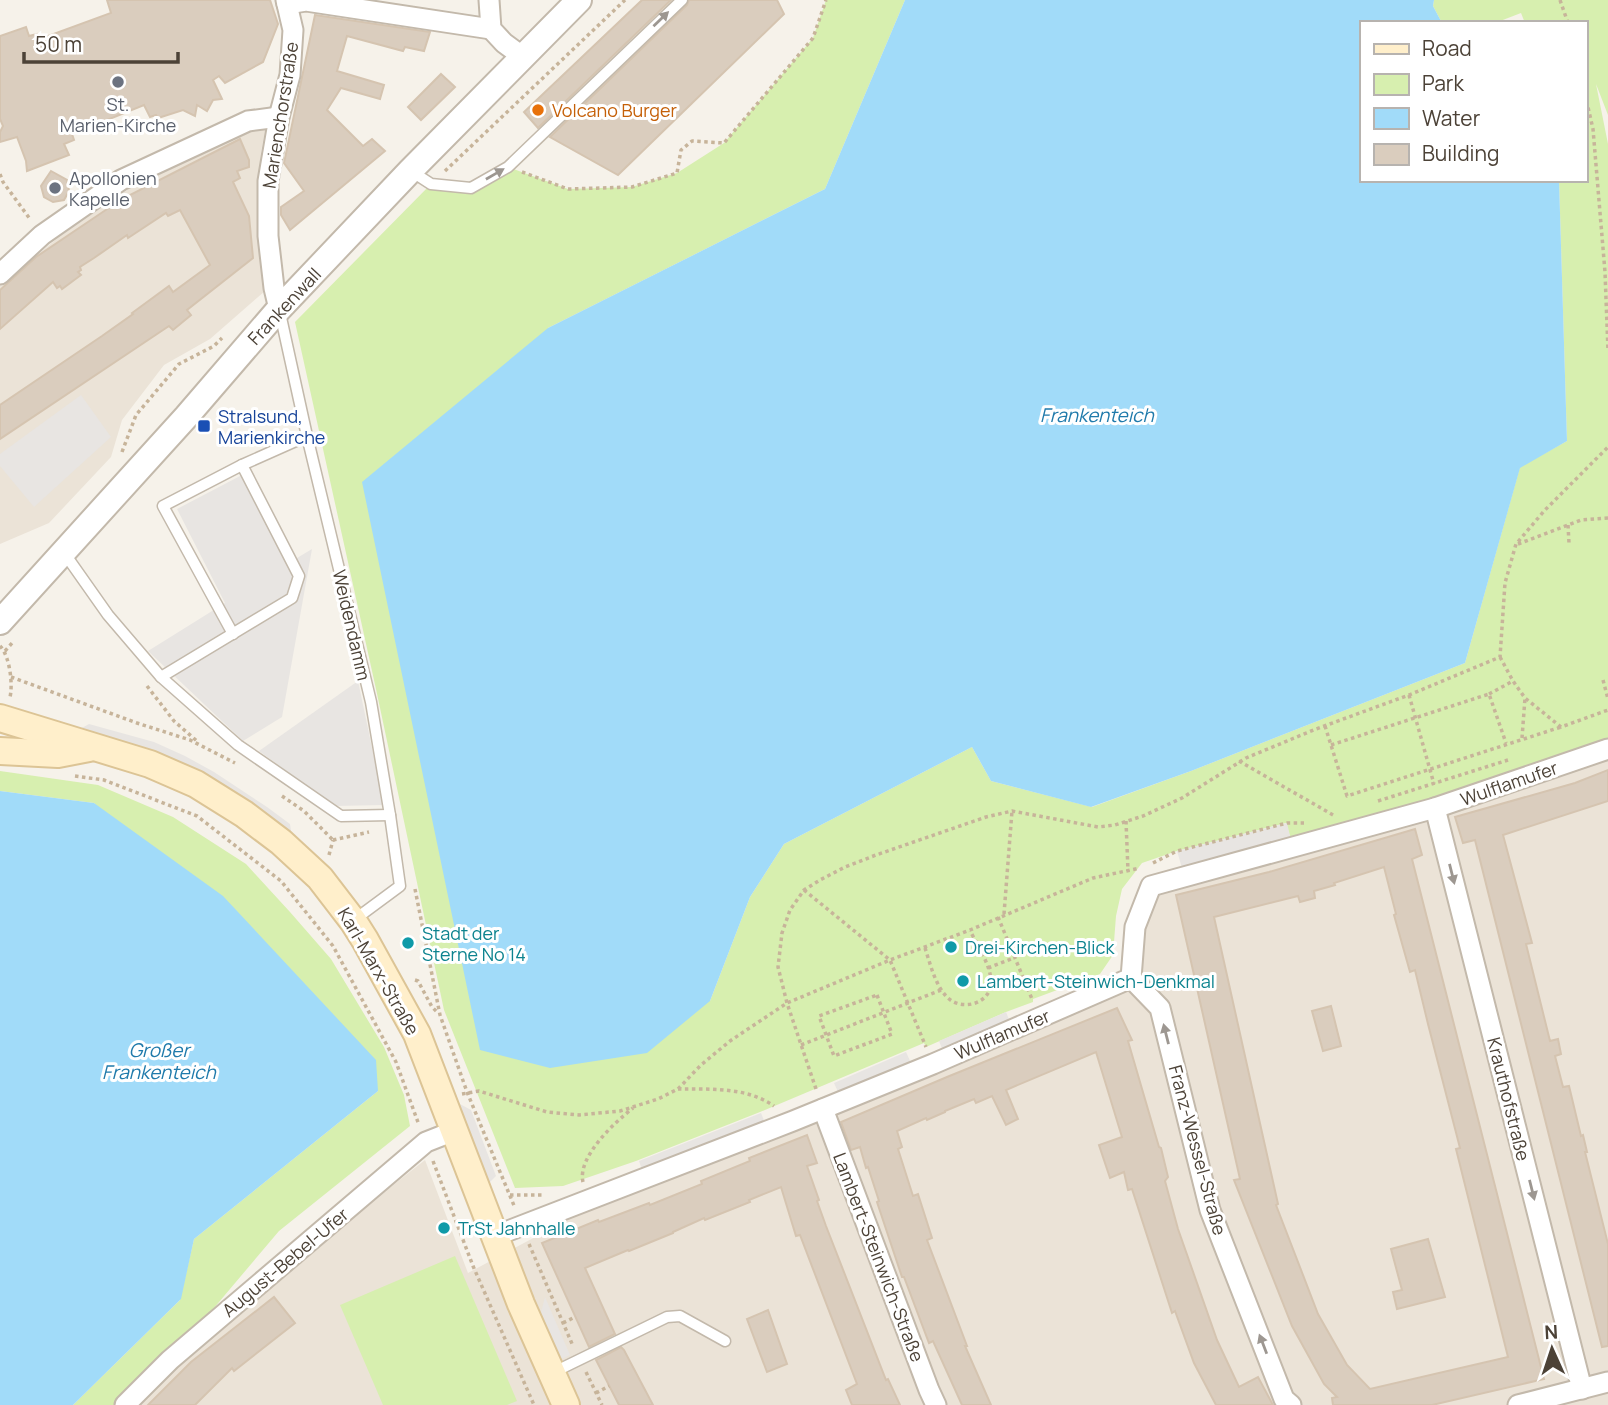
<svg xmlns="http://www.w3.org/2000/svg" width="1608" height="1405" viewBox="0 0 1608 1405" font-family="Manrope,sans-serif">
<rect width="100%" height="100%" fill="#f6f2ea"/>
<g fill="#ebe3d7">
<polygon points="266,126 261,152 258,200 260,253 265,291 210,339 164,365 122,420 111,457 49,523 0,544 0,285 59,237 127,190 240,135"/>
<polygon points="1608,745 1608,1405 125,1405 170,1360 425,1160 468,1273 642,1180 1131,978 1151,886"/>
</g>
<g fill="#d7efaf">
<polygon points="826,0 905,0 825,189 548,328 710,1001 750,897 784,844 972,747 991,781 1092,807 1191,771 1465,663 1520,467 1567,441 1559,180 1585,180 1585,23 1525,23 1521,13 1495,23 1442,23 1433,6 1434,0 1608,0 1608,115 1596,84 1608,144 1608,745 1442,806 1291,840 1286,823 1177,851 1142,863 1122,889 1116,916 1113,955 1100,974 1033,999 1033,1002 1006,1012 926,1047 924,1043 760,1112 636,1161 563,1186 515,1188 444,1010 376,689 295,322 431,184 471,188 508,167 568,189 632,187 677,173 724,143 813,38"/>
<polygon points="0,771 98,785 173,817 246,864 290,912 331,959 384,1047 404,1095 410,1126 279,1231 170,1360 125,1405 73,1405 180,1300 194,1239 378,1091 94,803 0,791"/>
<polygon points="455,1256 517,1401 507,1405 383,1405 340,1305"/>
</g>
<g fill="#e8e5e2">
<polygon points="81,395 111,437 34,507 0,466 0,454"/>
<polygon points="242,475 287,564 312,549 282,717 243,741 148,651 225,603 177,509"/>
<polygon points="358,681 384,805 335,806 259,751"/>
<polygon points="89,724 154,742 185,756 214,772 267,807 290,824 292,837 80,729"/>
<polygon points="1287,823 1291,840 1182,868 1177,851"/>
<polygon points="1006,1012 1010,1022 943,1051 939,1041"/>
<polygon points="906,1052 911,1063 839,1094 834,1083"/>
<polygon points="458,1103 471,1110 496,1176 489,1183"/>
<polygon points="761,1113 766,1125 643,1173 639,1161"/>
<polygon points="545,1297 570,1355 556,1362 539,1320"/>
</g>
<g fill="#a1dbf9">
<polygon points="905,0 1434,0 1433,6 1442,23 1361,23 1361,180 1559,180 1567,441 1520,468 1465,663 1191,771 1091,807 991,781 972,747 784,844 750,897 710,1001 647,1053 550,1068 480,1050 362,482 548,328 825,189"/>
<polygon points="0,791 94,803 223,896 376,1060 378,1091 194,1239 181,1299 73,1405 0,1405"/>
</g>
<g fill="#dacdbe" stroke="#d5c4b0" stroke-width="2" fill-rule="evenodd">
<polygon points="107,0 270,0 278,24 263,62 225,83 219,76 213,80 222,99 213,100 207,111 197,105 195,116 183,110 158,118 156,115 150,117 144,105 72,134 74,140 64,144 69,155 27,171 26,161 17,137 0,142 0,132 3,126 0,119 0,36 26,27 29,36 37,34 40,39 111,13"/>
<polygon points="642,0 671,0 538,128 524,112"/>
<polygon points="689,0 777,0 784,14 618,175 550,137 687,5"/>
<polygon points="315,15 430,32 424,51 405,47 403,51 347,36 337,71 384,85 380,99 341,88 327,110 363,146 372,139 385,151 290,230 281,215 281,207 304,191 284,163"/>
<polygon points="441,74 455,87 421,120 408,107"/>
<polygon points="240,139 249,160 249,167 237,171 240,178 233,182 249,216 253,258 187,310 191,315 173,330 169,326 0,439 0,405 102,336 133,314 132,313 169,286 173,292 210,265 180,210 168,216 166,213 128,238 127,235 94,258 80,267 81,270 78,272 81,275 62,289 60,286 57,288 53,282 0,329 0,290 36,257 122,199"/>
<polygon points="51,171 67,180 69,191 64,200 53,202 44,197 41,186"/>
<polygon points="1608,770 1608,801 1503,835 1532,943 1526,944 1550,1041 1558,1039 1561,1054 1555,1056 1563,1087 1569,1086 1581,1136 1583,1135 1587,1152 1585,1152 1608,1244 1608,1346 1602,1347 1475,840 1463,843 1455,817 1575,783"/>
<path d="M1415,829L1422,855L1412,859L1544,1379L1432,1405H1333L1332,1398L1337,1397L1324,1384L1292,1326L1234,1180L1240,1179L1176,895L1269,872ZM1384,867L1396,914L1394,915L1410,972L1415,970L1428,1024L1460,1148L1456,1149L1508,1357L1370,1389L1347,1365L1318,1314L1276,1205L1278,1204L1214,917L1298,896L1300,902L1315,898L1314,891L1335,885L1334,883Z"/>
<polygon points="1331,1006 1341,1046 1323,1051 1312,1011"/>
<polygon points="1117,1008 1132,1040 1128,1041 1159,1147 1161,1148 1168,1177 1165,1181 1178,1229 1217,1340 1239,1387 1258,1377 1273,1405 1216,1405 1194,1363 1175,1311 1172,1313 1132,1189 1128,1190 1124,1172 1110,1178 1099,1145 1122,1137 1096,1052 1006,1090 1018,1119 1006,1125 992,1096 976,1103 974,1099 945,1111 945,1112 927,1120 926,1118 897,1131 902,1147 898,1149 913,1196 918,1194 932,1238 927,1240 967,1346 965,1346 991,1405 962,1405 933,1341 929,1343 904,1277 902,1277 877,1202 879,1201 868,1167 866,1168 860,1147 851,1150 841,1122 947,1077"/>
<polygon points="807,1135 817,1163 807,1166 819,1200 817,1201 826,1226 886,1380 888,1379 900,1405 852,1405 846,1390 857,1384 800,1235 796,1236 781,1187 749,1200 750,1202 705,1220 704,1218 673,1232 673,1233 629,1251 628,1250 585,1268 615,1334 589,1347 542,1243 598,1220 599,1222 649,1203 650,1205 702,1184 701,1181 750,1161 749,1158"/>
<polygon points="1428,1239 1445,1297 1397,1309 1393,1292 1402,1290 1391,1249"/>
<polygon points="274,1297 295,1323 234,1371 232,1368 195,1405 148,1405 191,1362"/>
<polygon points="768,1310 787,1364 767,1372 747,1319"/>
<polygon points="621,1347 624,1350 653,1405 619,1405 596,1360"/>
</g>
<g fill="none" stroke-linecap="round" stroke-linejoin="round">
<defs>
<g id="service">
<polyline points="411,171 431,184 471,188 508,167 682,0"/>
<polyline points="280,313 307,436 371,702 390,815 400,886 354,920"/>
<polyline points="65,554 108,615 161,677 238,745 341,816 390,815"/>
<polyline points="233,634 163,506 242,465 307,436"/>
<polyline points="161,677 292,598 299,576 242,465"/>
<polyline points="552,1373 667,1317 680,1316 725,1341"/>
</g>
<g id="minor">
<polyline points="489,0 491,29 504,43 523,57"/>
<polyline points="287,4 306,1 491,29"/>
<polyline points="0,274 42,235 121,180 248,121 279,117"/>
<polyline points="279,309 274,288 268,236 268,181 279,117 290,75 293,30 286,0"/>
<polyline points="1435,808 1582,1389"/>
<polyline points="1131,978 1160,1008 1210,1210 1284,1399 1291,1405"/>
<polyline points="823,1109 929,1390 936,1405"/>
<polyline points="495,1236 793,1121 933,1064 1131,978 1135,927 1151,886 1435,808 1608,749"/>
<polyline points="125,1405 170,1360 426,1142 454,1131"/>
<polyline points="1518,1405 1608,1382"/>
</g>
<polyline id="tertiary" points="0,622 186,417 279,309 410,171 579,0"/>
<g id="secondary">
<polyline points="0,718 150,764 196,784 244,814 281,842 320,878 353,921 365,940 417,1034 521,1304 566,1405"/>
<polyline points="0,751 58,754 89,748"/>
</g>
</defs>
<use href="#service" stroke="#c3b9ab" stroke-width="13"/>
<use href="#minor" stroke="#c3b9ab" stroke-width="23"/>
<use href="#tertiary" stroke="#c3b9ab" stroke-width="28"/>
<use href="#secondary" stroke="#dcc495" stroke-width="30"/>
<g stroke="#c7b49a" stroke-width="3.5" stroke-dasharray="3.5 3.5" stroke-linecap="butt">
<polyline points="1560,0 1568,23"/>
<polyline points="1585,94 1593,129 1605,272 1608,351"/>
<polyline points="445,171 625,0"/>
<polyline points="522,172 568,189 632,187 677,173 681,150 692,141 724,143 813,38 826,0"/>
<polyline points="0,174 3,182 30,219"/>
<polyline points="122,452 136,415 179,364 214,346 222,338"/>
<polyline points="1568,525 1569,543"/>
<polyline points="1518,544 1581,520 1608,518"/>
<path d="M0,646C10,656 13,685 10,697"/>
<polyline points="5,651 13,642"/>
<polyline points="1500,657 1513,681 1525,698 1561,727 1608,710"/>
<polyline points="11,677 137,723 190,740 235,763"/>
<polyline points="1603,680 1608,699"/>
<polyline points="147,686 174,721 198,742"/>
<polyline points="1489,694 1513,681"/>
<polyline points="1409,695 1434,784"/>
<polyline points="1325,726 1347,796 1561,727"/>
<polyline points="1522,738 1525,698"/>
<polyline points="1331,745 1489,694 1506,743"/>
<polyline points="1239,761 1333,815"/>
<polyline points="75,776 104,780 197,816 281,881 333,946 396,1062 419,1125"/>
<polyline points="282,796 304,811 333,840"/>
<polyline points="1378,801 1508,760"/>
<polyline points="1126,821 1128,871"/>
<polyline points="333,840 369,832"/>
<polyline points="329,855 333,840"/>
<polyline points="1153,863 1177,851 1287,823 1304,823"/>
<polyline points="415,889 440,1015 467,1092 515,1208"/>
<polyline points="804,890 890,960 926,1047"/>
<polyline points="1004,914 1012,811"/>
<polyline points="998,917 1032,999"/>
<path d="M925,948C930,963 935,985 947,997C961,1012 992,1004 991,981C991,967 977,943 970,931"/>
<polyline points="988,968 1014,958"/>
<polyline points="415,980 418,981 432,1007 438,1013"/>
<polygon points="877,995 892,1034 834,1056 819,1016"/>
<polyline points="801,1045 941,990"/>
<path d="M678,1089C710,1089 747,1087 774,1106"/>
<polyline points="816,1089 787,1003 778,967 782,933 790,910 804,890 820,880 845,867 876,855 986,817 1012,811 1098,827 1115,825 1143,816 1182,798 1246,758 1316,729 1409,695 1500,657 1505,583 1516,544 1545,510 1608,447"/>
<polyline points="462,1094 479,1091 547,1112 579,1115 620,1111 658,1099 678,1089 701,1065 730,1041 787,1003 890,960 970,930 1093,878 1140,868"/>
<polyline points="433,1161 473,1266 534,1405"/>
<path d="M583,1182C577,1157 615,1122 633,1108"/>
<polyline points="510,1195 543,1195"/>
<polyline points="529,1244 573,1346"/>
<polyline points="563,1323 575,1317"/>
<polyline points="586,1372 602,1405"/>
<polyline points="596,1393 609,1386"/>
</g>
<use href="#service" stroke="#fff" stroke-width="10"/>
<use href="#minor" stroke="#fff" stroke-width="19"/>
<use href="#tertiary" stroke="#fff" stroke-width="24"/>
<use href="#secondary" stroke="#ffefcb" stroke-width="26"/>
</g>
<defs><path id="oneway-solid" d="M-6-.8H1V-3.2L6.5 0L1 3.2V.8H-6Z" transform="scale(1.75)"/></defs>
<g fill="#9d9791">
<use href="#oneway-solid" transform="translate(661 19) rotate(-44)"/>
<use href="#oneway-solid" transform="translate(495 174) rotate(-30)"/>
<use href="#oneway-solid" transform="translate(1452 874) rotate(76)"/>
<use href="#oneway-solid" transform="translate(1166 1034) rotate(-104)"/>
<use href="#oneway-solid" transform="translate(1532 1190) rotate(76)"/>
<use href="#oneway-solid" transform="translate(1263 1344) rotate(-111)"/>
</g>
<g fill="#6b7280" stroke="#fff" stroke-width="2.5">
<circle cx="118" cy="82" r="7"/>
<circle cx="55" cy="188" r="7"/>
</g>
<circle fill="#e8710a" stroke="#fff" stroke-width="2.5" cx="538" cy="110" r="7"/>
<rect fill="#1a4fb4" stroke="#fff" stroke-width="2.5" x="197" y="419" width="14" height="14" rx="3.5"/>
<g fill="#0f9aa8" stroke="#fff" stroke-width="2.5">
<circle cx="408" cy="943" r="7"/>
<circle cx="951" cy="947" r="7"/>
<circle cx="963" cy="981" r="7"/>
<circle cx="444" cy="1228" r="7"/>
</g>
<g text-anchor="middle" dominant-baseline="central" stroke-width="6" stroke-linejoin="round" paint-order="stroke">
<g font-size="18" fill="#5b616d" stroke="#fff">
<text x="118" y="104">St.<tspan x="118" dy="21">Marien-Kirche</tspan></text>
<text x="69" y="178" text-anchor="start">Apollonien<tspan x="69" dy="21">Kapelle</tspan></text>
</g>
<g font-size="18" fill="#c56008" stroke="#fff" text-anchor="start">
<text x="552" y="110">Volcano Burger</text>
</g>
<g font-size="18" fill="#4c4237" stroke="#fff">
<text transform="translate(280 115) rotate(-81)">Marienchorstraße</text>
<text transform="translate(284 306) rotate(-47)">Frankenwall</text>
<text transform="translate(352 625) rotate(77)">Weidendamm</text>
<text transform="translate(1509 783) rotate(-19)">Wulflamufer</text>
<text transform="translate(379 971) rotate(60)">Karl-Marx-Straße</text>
<text transform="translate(1002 1034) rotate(-23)">Wulflamufer</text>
<text transform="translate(1509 1099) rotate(76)">Krauthofstraße</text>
<text transform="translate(1198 1150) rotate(75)">Franz-Wessel-Straße</text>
<text transform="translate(879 1257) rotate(69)">Lambert-Steinwich-Straße</text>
<text transform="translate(285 1262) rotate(-40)">August-Bebel-Ufer</text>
</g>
<g font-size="18" fill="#164399" stroke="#fff" text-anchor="start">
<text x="218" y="416">Stralsund,<tspan x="218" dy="21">Marienkirche</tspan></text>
</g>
<g font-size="18" fill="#0d838f" stroke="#fff" text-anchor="start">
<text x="422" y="933">Stadt der<tspan x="422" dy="21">Sterne No 14</tspan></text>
<text x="965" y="947">Drei-Kirchen-Blick</text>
<text x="977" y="981">Lambert-Steinwich-Denkmal</text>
<text x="458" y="1228">TrSt Jahnhalle</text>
</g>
<g font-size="19" font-style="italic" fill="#1f7aab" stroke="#fff">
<text x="1097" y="415">Frankenteich</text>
<text x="159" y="1050">Großer<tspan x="159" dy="22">Frankenteich</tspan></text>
</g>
</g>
<rect x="1360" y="21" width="228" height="161" fill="#ffffff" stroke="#b7b3af" stroke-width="2"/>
<rect x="1374" y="44" width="35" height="10" fill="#ffefcb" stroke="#b7b3af" stroke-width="2"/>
<text x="1422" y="56" font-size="21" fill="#4c4237">Road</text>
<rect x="1374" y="74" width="35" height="21" fill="#d7efaf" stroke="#b7b3af" stroke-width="2"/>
<text x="1422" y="91" font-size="21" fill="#4c4237">Park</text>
<rect x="1374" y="108" width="35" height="21" fill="#a1dbf9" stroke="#b7b3af" stroke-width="2"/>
<text x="1422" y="126" font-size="21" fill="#4c4237">Water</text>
<rect x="1374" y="144" width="35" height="21" fill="#dacdbe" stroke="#b7b3af" stroke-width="2"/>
<text x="1422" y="161" font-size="21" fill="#4c4237">Building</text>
<g transform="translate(1552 1349) rotate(357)" stroke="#ffffff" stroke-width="5" paint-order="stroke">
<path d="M0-5L12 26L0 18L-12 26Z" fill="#4c4237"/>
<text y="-10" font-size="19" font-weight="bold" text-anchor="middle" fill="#4c4237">N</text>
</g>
<path d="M24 52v10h154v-10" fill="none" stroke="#4c4237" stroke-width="3.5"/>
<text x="35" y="52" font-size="21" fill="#4c4237" stroke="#ffffff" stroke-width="5" paint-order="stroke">50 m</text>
</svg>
